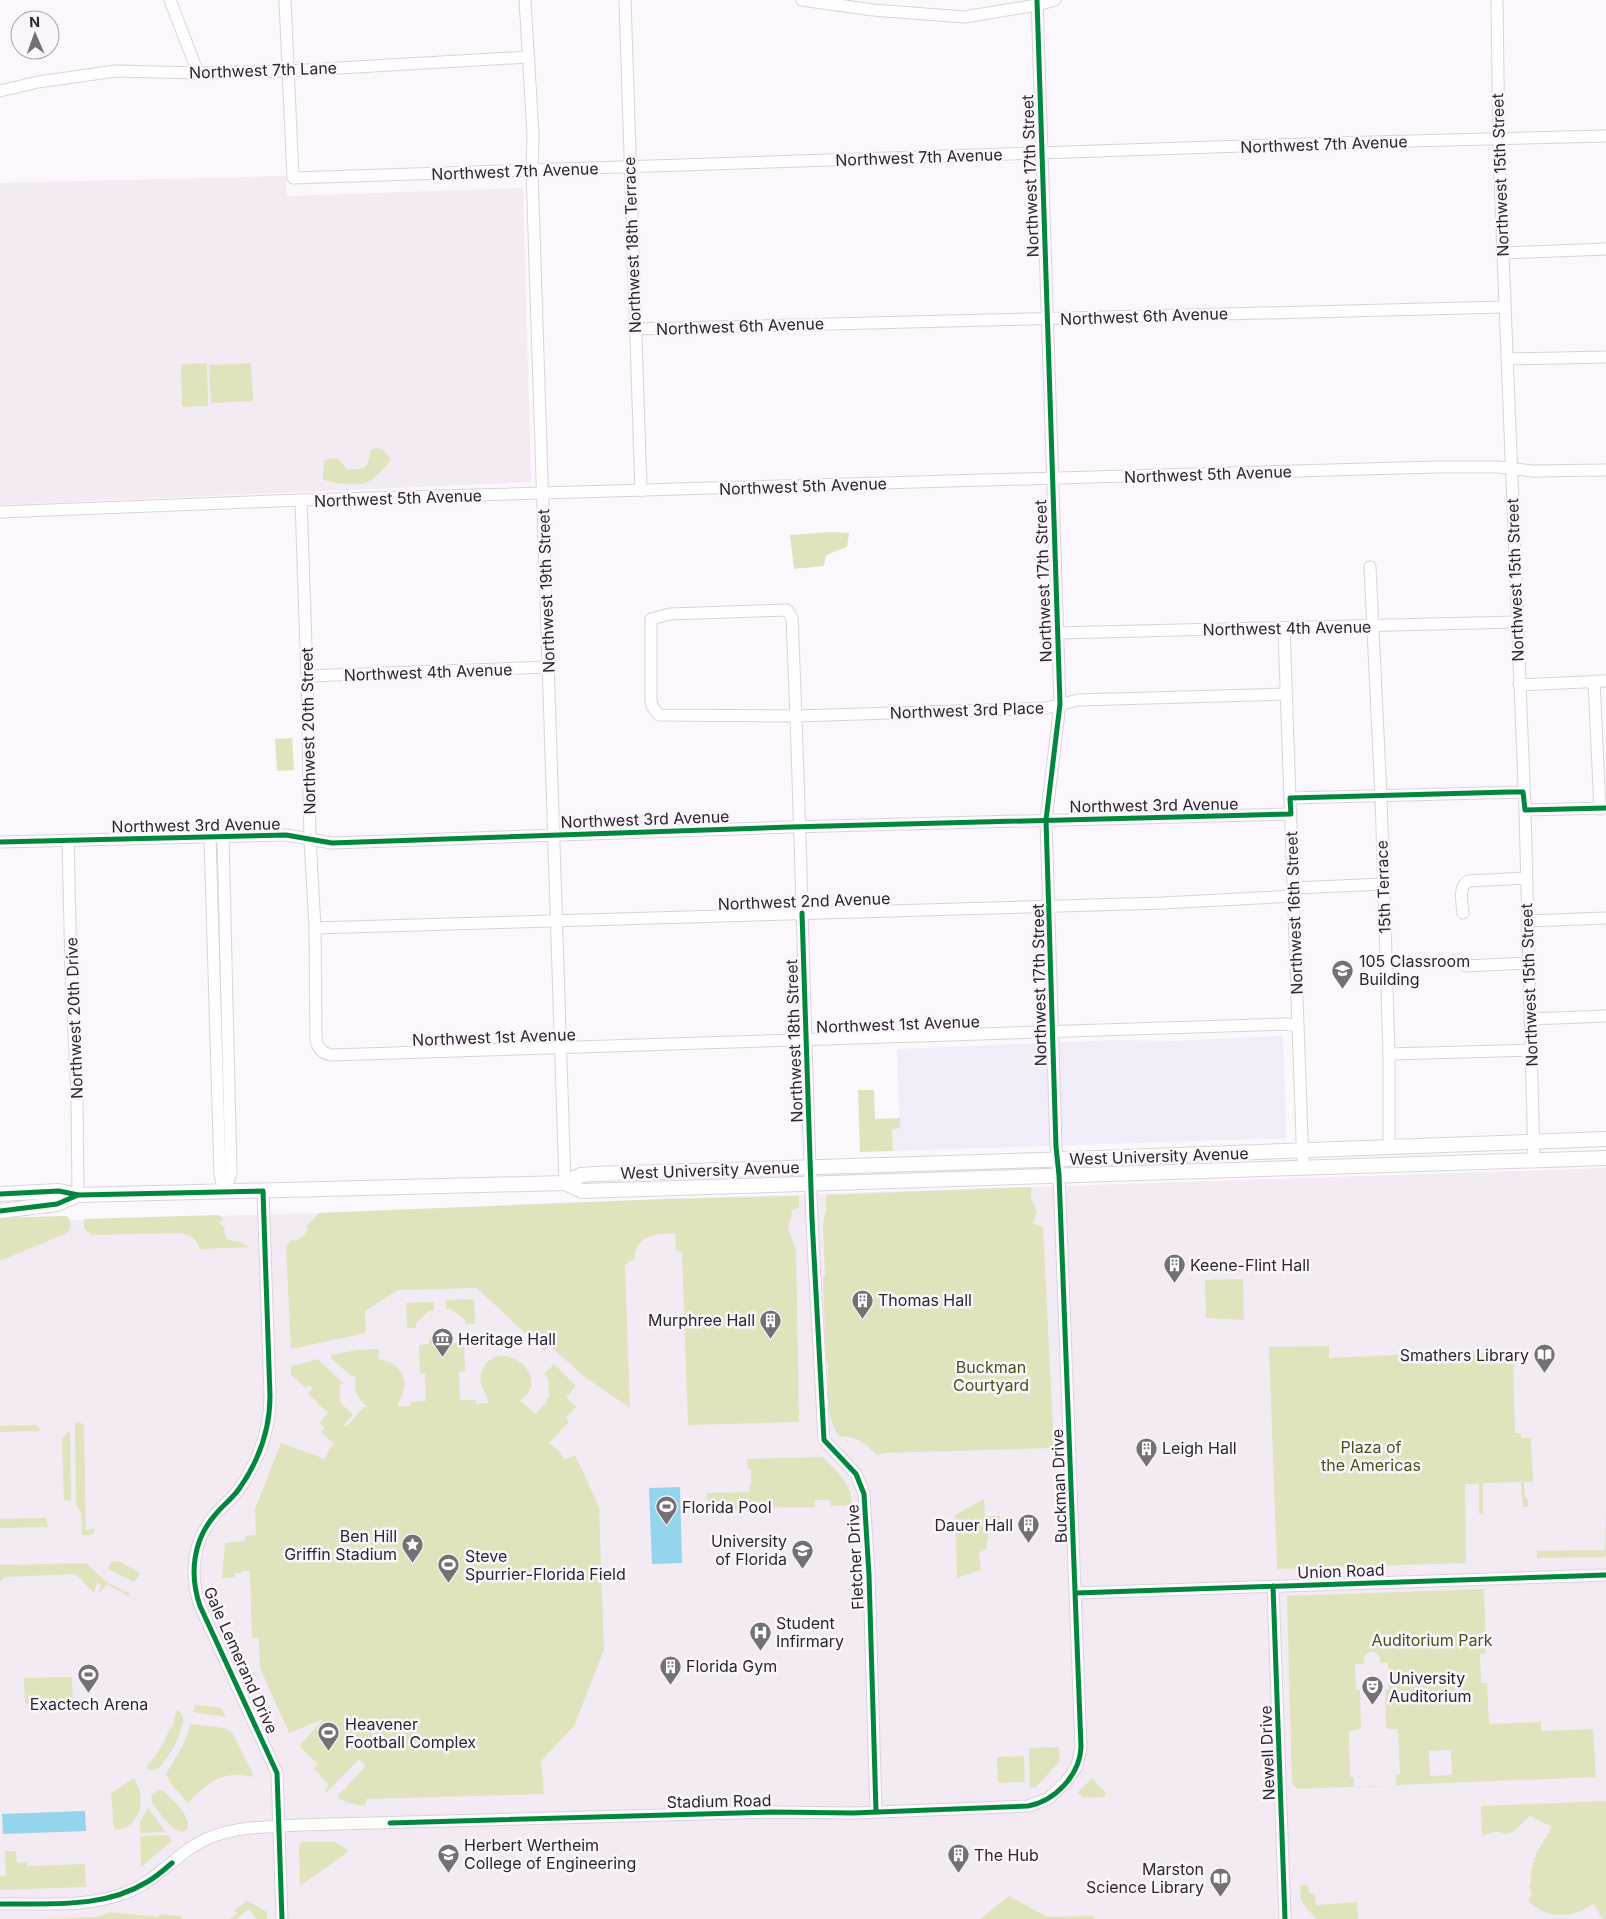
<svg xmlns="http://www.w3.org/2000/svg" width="1606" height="1919" viewBox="0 0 1606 1919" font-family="Inter,sans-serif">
<rect width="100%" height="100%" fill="#fcf7fc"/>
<polygon fill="#f1ecf8" points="1283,1036 1286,1138 893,1151 892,1128 900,1128 897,1049 1117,1040 1172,1041"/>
<g fill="#f3eaf4">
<polygon points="286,176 287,196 523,188 531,482 0,505 0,183"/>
<polygon points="1606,1168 1606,1919 0,1919 0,1218 67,1216 70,1220 319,1213 665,1199"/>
</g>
<g fill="#e1e3bd" fill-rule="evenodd">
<polygon points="207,363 208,406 182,407 181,364"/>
<polygon points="251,363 253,401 211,403 209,365"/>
<path d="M376,448L383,450L391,459C385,468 374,480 365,483C358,486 327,483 323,479L324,461C336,454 341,461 347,470C368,468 366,470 371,450Z"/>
<polygon points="831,532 849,533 847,547 826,555 824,566 794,569 790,535"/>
<polygon points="292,738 294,770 277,771 275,739"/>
<polygon points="858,1090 874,1090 875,1119 900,1118 900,1128 892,1129 893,1151 860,1152"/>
<path d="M1031,1187V1199L1037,1211L1033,1223L1043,1227L1054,1448L885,1453L877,1455C866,1444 857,1435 840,1437C824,1418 829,1385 828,1362H826L823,1277L825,1276L823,1225L826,1210V1195Z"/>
<path d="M799,1196V1207L796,1209L791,1210L792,1213L788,1229L796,1250L799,1422L688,1425L682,1253L676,1250L675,1233C655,1234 634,1235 635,1259L625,1264L630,1408L586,1378L550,1346L544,1351L477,1288L398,1290L365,1311L366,1333L291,1349L286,1246L293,1239L295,1241L304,1236L308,1229L306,1227L319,1213L665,1199Z"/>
<path d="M218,1215L223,1219L219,1223L225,1228L224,1231L227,1239L237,1242L238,1241L249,1247L200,1249C197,1239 190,1235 180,1233L92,1235L84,1229V1219Z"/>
<polygon points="67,1216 70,1220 70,1229 67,1233 0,1261 0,1218"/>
<polygon points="1243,1279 1244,1320 1206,1318 1205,1280"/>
<polygon points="474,1299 475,1324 466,1324 465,1320 451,1309 446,1309 446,1300"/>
<polygon points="434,1302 434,1311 429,1311 416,1323 416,1328 407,1328 406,1303"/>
<path d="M437,1333H444L445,1336L453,1338L454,1343H464L465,1371L459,1372L460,1400H476V1404L488,1403C488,1393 478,1386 481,1374C492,1331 560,1375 518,1402H522L535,1414L547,1402L545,1400L549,1397L548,1378L544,1374L554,1364L576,1386L566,1397L576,1407L566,1418L569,1422L549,1443L560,1452L564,1460L575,1455L599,1507L604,1650L574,1726L541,1761L544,1794L366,1799V1806C356,1805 345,1803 337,1797L366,1766L359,1759L327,1792L325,1791L329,1785L313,1768L318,1764L299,1746L324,1719L289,1733L260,1668L259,1638H252L250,1571H241V1573H235V1577L222,1578L225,1543L245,1541V1536L256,1535L255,1509L281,1443L325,1459L330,1447L334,1444L321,1432L325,1428L319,1423L328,1413L308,1394L313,1388L309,1385L305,1387L291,1375V1366L318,1359L343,1383L340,1386V1402L353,1415L344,1425L346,1427L364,1407H368C357,1399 353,1389 356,1376H351L331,1358V1355L357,1350L379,1349L378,1359C395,1361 409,1374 403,1392C402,1398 398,1400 398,1406H410L411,1402L426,1401L425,1373H420L419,1345L429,1344V1339L437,1336Z"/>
<polygon points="1329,1346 1329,1358 1479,1351 1479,1353 1508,1352 1509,1355 1513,1355 1515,1433 1521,1433 1521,1438 1531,1438 1533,1482 1524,1482 1525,1497 1528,1500 1528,1507 1523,1507 1521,1482 1483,1483 1483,1513 1479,1514 1479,1484 1465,1484 1466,1563 1277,1569 1269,1347"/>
<polygon points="80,1422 84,1426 84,1429 86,1531 95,1528 94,1533 90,1535 82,1535 81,1513 76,1504 75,1423"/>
<polygon points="37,1425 41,1431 0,1432 0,1426"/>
<polygon points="69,1431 70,1431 71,1501 64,1500 62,1439"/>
<path d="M823,1457C838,1473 851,1482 852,1505L831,1506L830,1500H815V1507L749,1508V1499H741V1509L708,1510L707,1493L749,1492V1487L751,1486V1470H748L747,1459Z"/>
<polygon points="984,1499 985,1516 1000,1516 1000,1530 989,1531 986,1549 979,1553 981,1570 957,1578 955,1515"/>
<polygon points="1605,1508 1606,1555 1604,1557 1537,1558 1537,1551 1605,1550"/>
<polygon points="46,1518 48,1527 0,1528 0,1519"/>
<polygon points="119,1561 140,1573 134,1582 108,1569 111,1562"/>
<polygon points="86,1563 105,1581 129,1593 130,1597 107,1584 98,1594 101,1584 97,1583 94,1593 76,1574 5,1577 0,1582 0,1565"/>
<path d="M1484,1589L1486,1653L1480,1654L1481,1683H1487L1489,1724L1541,1722V1731L1593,1729L1596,1777L1298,1789L1292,1784L1287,1596ZM1368,1652H1375L1380,1657V1663H1388L1389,1689L1385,1690L1386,1727L1390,1729H1398L1400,1775H1396V1786L1354,1787V1777H1350L1349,1731L1358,1730L1361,1728L1360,1690H1356L1355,1664H1364V1657ZM1451,1750L1452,1775L1430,1776L1429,1751Z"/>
<polygon points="72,1677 73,1702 25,1704 24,1678"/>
<polygon points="197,1705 221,1708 226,1717 193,1712 194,1706"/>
<path d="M176,1710C180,1712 183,1714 183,1718C185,1729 166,1764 157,1769C154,1771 153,1770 149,1770L146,1767L159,1751L171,1727H173Z"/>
<path d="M191,1724L224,1728L231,1731L253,1774V1777C222,1770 208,1782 188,1803L170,1783L166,1774L182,1747Z"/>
<polygon points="1059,1747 1060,1761 1035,1788 1030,1788 1029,1748"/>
<polygon points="1024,1756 1025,1782 998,1783 997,1757"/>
<path d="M134,1778C147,1797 141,1829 114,1830L111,1793Z"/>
<polygon points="1092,1778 1105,1792 1105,1797 1083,1798 1078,1792"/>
<path d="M160,1790L165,1792C173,1801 195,1819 186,1831C172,1835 159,1811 151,1801L152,1794Z"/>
<path d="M1606,1801V1919H1603L1593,1904C1573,1919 1548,1919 1529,1902V1896L1531,1897L1532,1893L1530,1892L1531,1888L1529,1887L1532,1877L1530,1876L1533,1866L1532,1864L1535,1861L1533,1859L1536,1856L1535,1854L1541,1846L1540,1845L1544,1842L1543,1840L1547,1837L1546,1835L1550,1833L1549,1831L1552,1827L1530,1816L1513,1832L1506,1834L1496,1831L1482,1836L1481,1806Z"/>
<polygon points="148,1808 166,1832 140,1833 140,1821"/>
<polygon points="168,1835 172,1841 141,1867 140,1836"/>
<polygon points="302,1842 335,1842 349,1851 300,1886 299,1845"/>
<polygon points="5,1851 16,1851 17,1863 27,1862 27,1866 85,1864 86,1887 0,1890 0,1876 6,1876"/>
<polygon points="1300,1885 1308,1885 1309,1893 1315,1895 1316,1905 1357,1902 1358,1919 1316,1919 1301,1901"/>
<polygon points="1009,1896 1047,1917 1094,1916 1094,1919 980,1919"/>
<polygon points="247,1901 267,1912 267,1919 257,1919 249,1909 236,1919 230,1919 237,1913 234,1910"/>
<polygon points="110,1912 158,1917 160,1914 180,1916 183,1919 39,1919 99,1917"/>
</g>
<g fill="#94d4ec">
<polygon points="680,1487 682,1563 652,1564 649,1488"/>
<polygon points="85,1811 86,1831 3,1834 2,1814"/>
</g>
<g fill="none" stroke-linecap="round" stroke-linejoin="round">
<defs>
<g id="minor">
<polyline points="170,0 198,73"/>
<polyline points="285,0 293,178 1334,143 1606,136"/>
<polyline points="525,0 533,134 532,171 565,1183"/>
<polyline points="625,0 641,491"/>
<polyline points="802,0 873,10 964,17 1037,5 1055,0"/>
<polyline points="1497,0 1499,152 1525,810 1534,1160"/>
<polyline points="0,91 38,82 116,71 198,73 288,71 528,57"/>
<polyline points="1502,253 1606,249"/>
<polyline points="634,329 1504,307"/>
<polyline points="1507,359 1606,357"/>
<path d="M301,500L307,676L310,839L315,928L316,1039C317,1048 322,1053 331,1055L1287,1024L1297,1026"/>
<polyline points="0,512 301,500 1434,467 1499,467 1533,471 1606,470"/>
<polyline points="1370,567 1381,796 1389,1054 1389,1147"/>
<polyline points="1284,628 1303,1167"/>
<polyline points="1057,633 1516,622"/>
<polyline points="307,676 549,667"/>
<polyline points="1594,681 1600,809"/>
<polyline points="1519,685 1606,681"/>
<polyline points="1290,798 1523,792"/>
<polyline points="1525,810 1605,808"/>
<polyline points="223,836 231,1173 224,1192"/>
<polyline points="210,837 220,1174 224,1192"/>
<polyline points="68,840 71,969 77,1096 78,1195"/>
<polyline points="0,842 286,835 332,843 790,827 1291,814"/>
<polyline points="1294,888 1383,884"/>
<path d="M1463,913C1462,902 1458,885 1469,881L1526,878"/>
<polyline points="1527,921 1606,918"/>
<polyline points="315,928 1163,903 1294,896"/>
<polyline points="1466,966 1528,963"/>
<polyline points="1530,1019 1606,1016"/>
<polyline points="1389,1054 1531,1050"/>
<path d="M263,1191L270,1396C270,1430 258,1462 239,1489C232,1499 222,1506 215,1515C193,1540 189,1574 200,1606L277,1773L282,1919"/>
<polyline points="1273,1586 1285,1919"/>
<polyline points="1076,1593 1606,1575"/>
<path d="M876,1811L869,1575L864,1494L856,1474L824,1440L823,1422C820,1355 815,1288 812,1220C804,1019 801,819 792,618L787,610L670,614L651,619V701L652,706L659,715L796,716L1046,708L1078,700L1286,694"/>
<path d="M0,1904C41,1903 87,1908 125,1893C153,1883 170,1861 195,1845C226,1826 263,1827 299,1825L771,1812L853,1813L1028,1806L1048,1799L1066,1782L1077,1766L1081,1747L1059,1175L1056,1147L1046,820L1060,704L1037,0"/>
</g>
<g id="major">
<polyline points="565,1183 582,1191 1606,1158"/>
<polyline points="0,1194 59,1191 78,1195 565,1183 581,1175 595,1174 1043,1160 1606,1139"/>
<polyline points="0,1211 57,1204 78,1195"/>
</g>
</defs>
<use href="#minor" stroke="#d8d5d8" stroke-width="13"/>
<use href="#major" stroke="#d8d5d8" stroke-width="16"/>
<use href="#minor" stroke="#fffeff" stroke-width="11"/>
<use href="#major" stroke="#fffeff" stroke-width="14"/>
<defs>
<g id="cycleway">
<polyline points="0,842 286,835 332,843 790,827 1291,814 1290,798 1509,792 1523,792 1525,810 1606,808"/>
<polyline points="802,913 812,1219 824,1440 856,1474 864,1494 869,1575 876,1811"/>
<path d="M0,1194L59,1191L78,1195L263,1191L270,1396C270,1430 258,1462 239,1489C232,1499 222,1506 215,1515C193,1540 189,1574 200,1606L277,1773L282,1919"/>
<polyline points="0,1211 57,1204 78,1195"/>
<polyline points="1273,1586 1285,1919"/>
<polyline points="1076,1593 1606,1575"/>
<path d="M390,1823L771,1812L853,1813L1028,1806C1055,1801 1080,1775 1081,1747L1059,1175L1056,1147L1046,820L1060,704L1037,0"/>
<path d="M0,1904C50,1903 103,1909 147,1882C156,1877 164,1870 172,1863"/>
</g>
</defs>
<use href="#cycleway" stroke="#fdf5fe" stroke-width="8"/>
<use href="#cycleway" stroke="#00873e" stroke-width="5"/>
</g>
<defs>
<symbol id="university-pin" viewBox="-11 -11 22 30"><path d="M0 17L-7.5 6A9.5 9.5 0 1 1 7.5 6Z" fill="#747074" stroke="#fdf5fe"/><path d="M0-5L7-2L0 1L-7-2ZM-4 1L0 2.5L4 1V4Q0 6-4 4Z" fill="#fff"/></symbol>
<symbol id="building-pin" viewBox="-11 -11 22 30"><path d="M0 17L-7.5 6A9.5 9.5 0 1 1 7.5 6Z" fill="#747074" stroke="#fdf5fe"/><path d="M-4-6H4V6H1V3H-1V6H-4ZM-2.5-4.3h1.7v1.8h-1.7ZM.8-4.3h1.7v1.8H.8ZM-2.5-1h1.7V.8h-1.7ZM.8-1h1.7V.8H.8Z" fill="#fff"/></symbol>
<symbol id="museum-pin" viewBox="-11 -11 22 30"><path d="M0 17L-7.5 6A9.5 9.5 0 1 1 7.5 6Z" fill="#747074" stroke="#fdf5fe"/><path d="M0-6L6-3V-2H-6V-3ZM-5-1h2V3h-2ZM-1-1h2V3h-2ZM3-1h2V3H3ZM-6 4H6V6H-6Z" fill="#fff"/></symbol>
<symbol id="library-pin" viewBox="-11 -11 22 30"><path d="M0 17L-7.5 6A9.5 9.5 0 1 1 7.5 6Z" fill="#747074" stroke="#fdf5fe"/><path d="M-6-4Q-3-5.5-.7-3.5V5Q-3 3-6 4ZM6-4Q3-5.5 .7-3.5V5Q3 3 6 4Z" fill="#fff"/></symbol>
<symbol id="stadium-pin" viewBox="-11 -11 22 30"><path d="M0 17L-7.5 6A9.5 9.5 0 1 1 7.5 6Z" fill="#747074" stroke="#fdf5fe"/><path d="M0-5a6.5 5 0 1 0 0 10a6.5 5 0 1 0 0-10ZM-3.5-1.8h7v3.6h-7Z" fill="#fff"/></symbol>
<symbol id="sight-pin" viewBox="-11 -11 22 30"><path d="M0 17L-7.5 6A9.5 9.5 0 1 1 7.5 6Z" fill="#747074" stroke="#fdf5fe"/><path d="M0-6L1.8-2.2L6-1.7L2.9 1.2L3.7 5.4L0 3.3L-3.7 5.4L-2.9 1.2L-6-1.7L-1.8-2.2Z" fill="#fff"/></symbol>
<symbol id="hospital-pin" viewBox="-11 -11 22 30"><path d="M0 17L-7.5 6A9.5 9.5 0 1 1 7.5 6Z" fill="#747074" stroke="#fdf5fe"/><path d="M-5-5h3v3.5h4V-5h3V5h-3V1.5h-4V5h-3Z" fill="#fff"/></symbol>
<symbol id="theatre-pin" viewBox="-11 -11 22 30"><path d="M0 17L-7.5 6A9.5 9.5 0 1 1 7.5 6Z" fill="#747074" stroke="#fdf5fe"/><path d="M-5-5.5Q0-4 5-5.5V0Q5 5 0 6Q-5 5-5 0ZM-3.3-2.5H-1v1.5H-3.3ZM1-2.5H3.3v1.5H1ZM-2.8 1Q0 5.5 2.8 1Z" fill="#fff"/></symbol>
</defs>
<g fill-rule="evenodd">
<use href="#university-pin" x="1330" y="958" width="25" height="34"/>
<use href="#building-pin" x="1162" y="1252" width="25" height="34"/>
<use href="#building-pin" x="850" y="1288" width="25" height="34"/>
<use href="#building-pin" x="758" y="1308" width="25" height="34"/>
<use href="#museum-pin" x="430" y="1326" width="25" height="34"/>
<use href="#library-pin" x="1532" y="1342" width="25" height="34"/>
<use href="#building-pin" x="1134" y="1436" width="25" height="34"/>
<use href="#stadium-pin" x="654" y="1494" width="25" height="34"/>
<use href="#building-pin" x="1016" y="1512" width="25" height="34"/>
<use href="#sight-pin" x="400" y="1532" width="25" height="34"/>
<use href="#university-pin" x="790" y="1538" width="25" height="34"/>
<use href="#stadium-pin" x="436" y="1552" width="25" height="34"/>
<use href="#hospital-pin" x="748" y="1620" width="25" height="34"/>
<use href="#building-pin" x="658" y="1654" width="25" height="34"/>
<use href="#stadium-pin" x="76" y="1662" width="25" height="34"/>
<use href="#theatre-pin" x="1360" y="1674" width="25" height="34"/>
<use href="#stadium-pin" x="316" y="1720" width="25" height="34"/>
<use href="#university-pin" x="436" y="1842" width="25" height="34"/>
<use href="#building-pin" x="946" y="1842" width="25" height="34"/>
<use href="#library-pin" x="1208" y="1866" width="25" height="34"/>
</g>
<g text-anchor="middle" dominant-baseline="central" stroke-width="5" stroke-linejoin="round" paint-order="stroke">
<g font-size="16" fill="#2b282b" stroke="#fdf5fe">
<text transform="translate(263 70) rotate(-2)">Northwest 7th Lane</text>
<text transform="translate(1324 144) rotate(-2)">Northwest 7th Avenue</text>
<text transform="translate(919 157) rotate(-2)">Northwest 7th Avenue</text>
<text transform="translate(515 171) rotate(-2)">Northwest 7th Avenue</text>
<text transform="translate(1500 175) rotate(-92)">Northwest 15th Street</text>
<text transform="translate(1030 176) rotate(-92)">Northwest 17th Street</text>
<text transform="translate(632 245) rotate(-92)">Northwest 18th Terrace</text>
<text transform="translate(1144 316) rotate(-2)">Northwest 6th Avenue</text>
<text transform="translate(740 326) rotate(-2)">Northwest 6th Avenue</text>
<text transform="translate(1208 474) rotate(-2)">Northwest 5th Avenue</text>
<text transform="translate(803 486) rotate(-2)">Northwest 5th Avenue</text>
<text transform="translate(398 498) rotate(-2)">Northwest 5th Avenue</text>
<text transform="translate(1515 580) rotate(-92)">Northwest 15th Street</text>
<text transform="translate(1043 581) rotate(-92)">Northwest 17th Street</text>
<text transform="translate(546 591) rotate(-92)">Northwest 19th Street</text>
<text transform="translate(1287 628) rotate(-1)">Northwest 4th Avenue</text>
<text transform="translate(428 672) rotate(-2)">Northwest 4th Avenue</text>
<text transform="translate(967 710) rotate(-2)">Northwest 3rd Place</text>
<text transform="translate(308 731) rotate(-91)">Northwest 20th Street</text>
<text transform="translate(1154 805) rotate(-1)">Northwest 3rd Avenue</text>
<text transform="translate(645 819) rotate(-2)">Northwest 3rd Avenue</text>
<text transform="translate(196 825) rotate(-1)">Northwest 3rd Avenue</text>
<text transform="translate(1383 887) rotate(-92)">15th Terrace</text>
<text transform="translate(804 901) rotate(-2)">Northwest 2nd Avenue</text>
<text transform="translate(1294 913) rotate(-92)">Northwest 16th Street</text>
<text transform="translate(1039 985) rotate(-91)">Northwest 17th Street</text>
<text transform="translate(1529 985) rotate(-92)">Northwest 15th Street</text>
<text transform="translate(74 1018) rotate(-92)">Northwest 20th Drive</text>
<text transform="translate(898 1024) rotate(-2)">Northwest 1st Avenue</text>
<text transform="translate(494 1037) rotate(-2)">Northwest 1st Avenue</text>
<text transform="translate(794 1041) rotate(-92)">Northwest 18th Street</text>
<text transform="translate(1159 1156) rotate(-2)">West University Avenue</text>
<text transform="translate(710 1170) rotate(-2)">West University Avenue</text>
<text transform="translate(1059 1486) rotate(-92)">Buckman Drive</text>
<text transform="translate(855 1557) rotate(-93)">Fletcher Drive</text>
<text transform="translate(1341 1571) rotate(-2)">Union Road</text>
<text transform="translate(241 1660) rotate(66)">Gale Lemerand Drive</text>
<text transform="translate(1267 1753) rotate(-92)">Newell Drive</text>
<text transform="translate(719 1801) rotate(-1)">Stadium Road</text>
</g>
<g font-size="16" fill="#2b282b" stroke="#fdf5fe" text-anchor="start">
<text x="1359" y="961">105 Classroom<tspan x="1359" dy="18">Building</tspan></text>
<text x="1190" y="1265">Keene-Flint Hall</text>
<text x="878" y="1300">Thomas Hall</text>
<text x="755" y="1320" text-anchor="end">Murphree Hall</text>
<text x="458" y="1339">Heritage Hall</text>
<text x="1529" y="1355" text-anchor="end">Smathers Library</text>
<text x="1162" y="1448">Leigh Hall</text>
<text x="682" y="1507">Florida Pool</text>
<text x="1013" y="1525" text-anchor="end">Dauer Hall</text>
<text x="397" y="1536" text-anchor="end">Ben Hill<tspan x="397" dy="18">Griffin Stadium</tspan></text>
<text x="787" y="1541" text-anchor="end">University<tspan x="787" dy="18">of Florida</tspan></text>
<text x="465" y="1556">Steve<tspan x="465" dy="18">Spurrier-Florida Field</tspan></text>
<text x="776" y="1623">Student<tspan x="776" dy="18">Infirmary</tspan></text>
<text x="686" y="1666">Florida Gym</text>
<text x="1389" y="1678">University<tspan x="1389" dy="18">Auditorium</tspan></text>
<text x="89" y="1704" text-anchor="middle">Exactech Arena</text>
<text x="345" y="1724">Heavener<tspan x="345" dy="18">Football Complex</tspan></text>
<text x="464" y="1845">Herbert Wertheim<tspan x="464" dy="18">College of Engineering</tspan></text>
<text x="974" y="1855">The Hub</text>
<text x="1204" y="1869" text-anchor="end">Marston<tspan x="1204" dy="18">Science Library</tspan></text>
</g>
<g font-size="16" fill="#4d5118" stroke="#fdf5fe">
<text x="991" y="1367">Buckman<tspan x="991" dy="18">Courtyard</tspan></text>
<text x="1371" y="1447">Plaza of<tspan x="1371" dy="18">the Americas</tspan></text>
<text x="1432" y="1640">Auditorium Park</text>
</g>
</g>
<g transform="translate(35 35) rotate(358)"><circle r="24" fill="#fdf5fe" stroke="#a9a3aa"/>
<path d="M0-4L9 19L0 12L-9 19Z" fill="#747074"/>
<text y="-8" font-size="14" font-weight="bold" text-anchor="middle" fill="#2b282b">N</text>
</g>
</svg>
